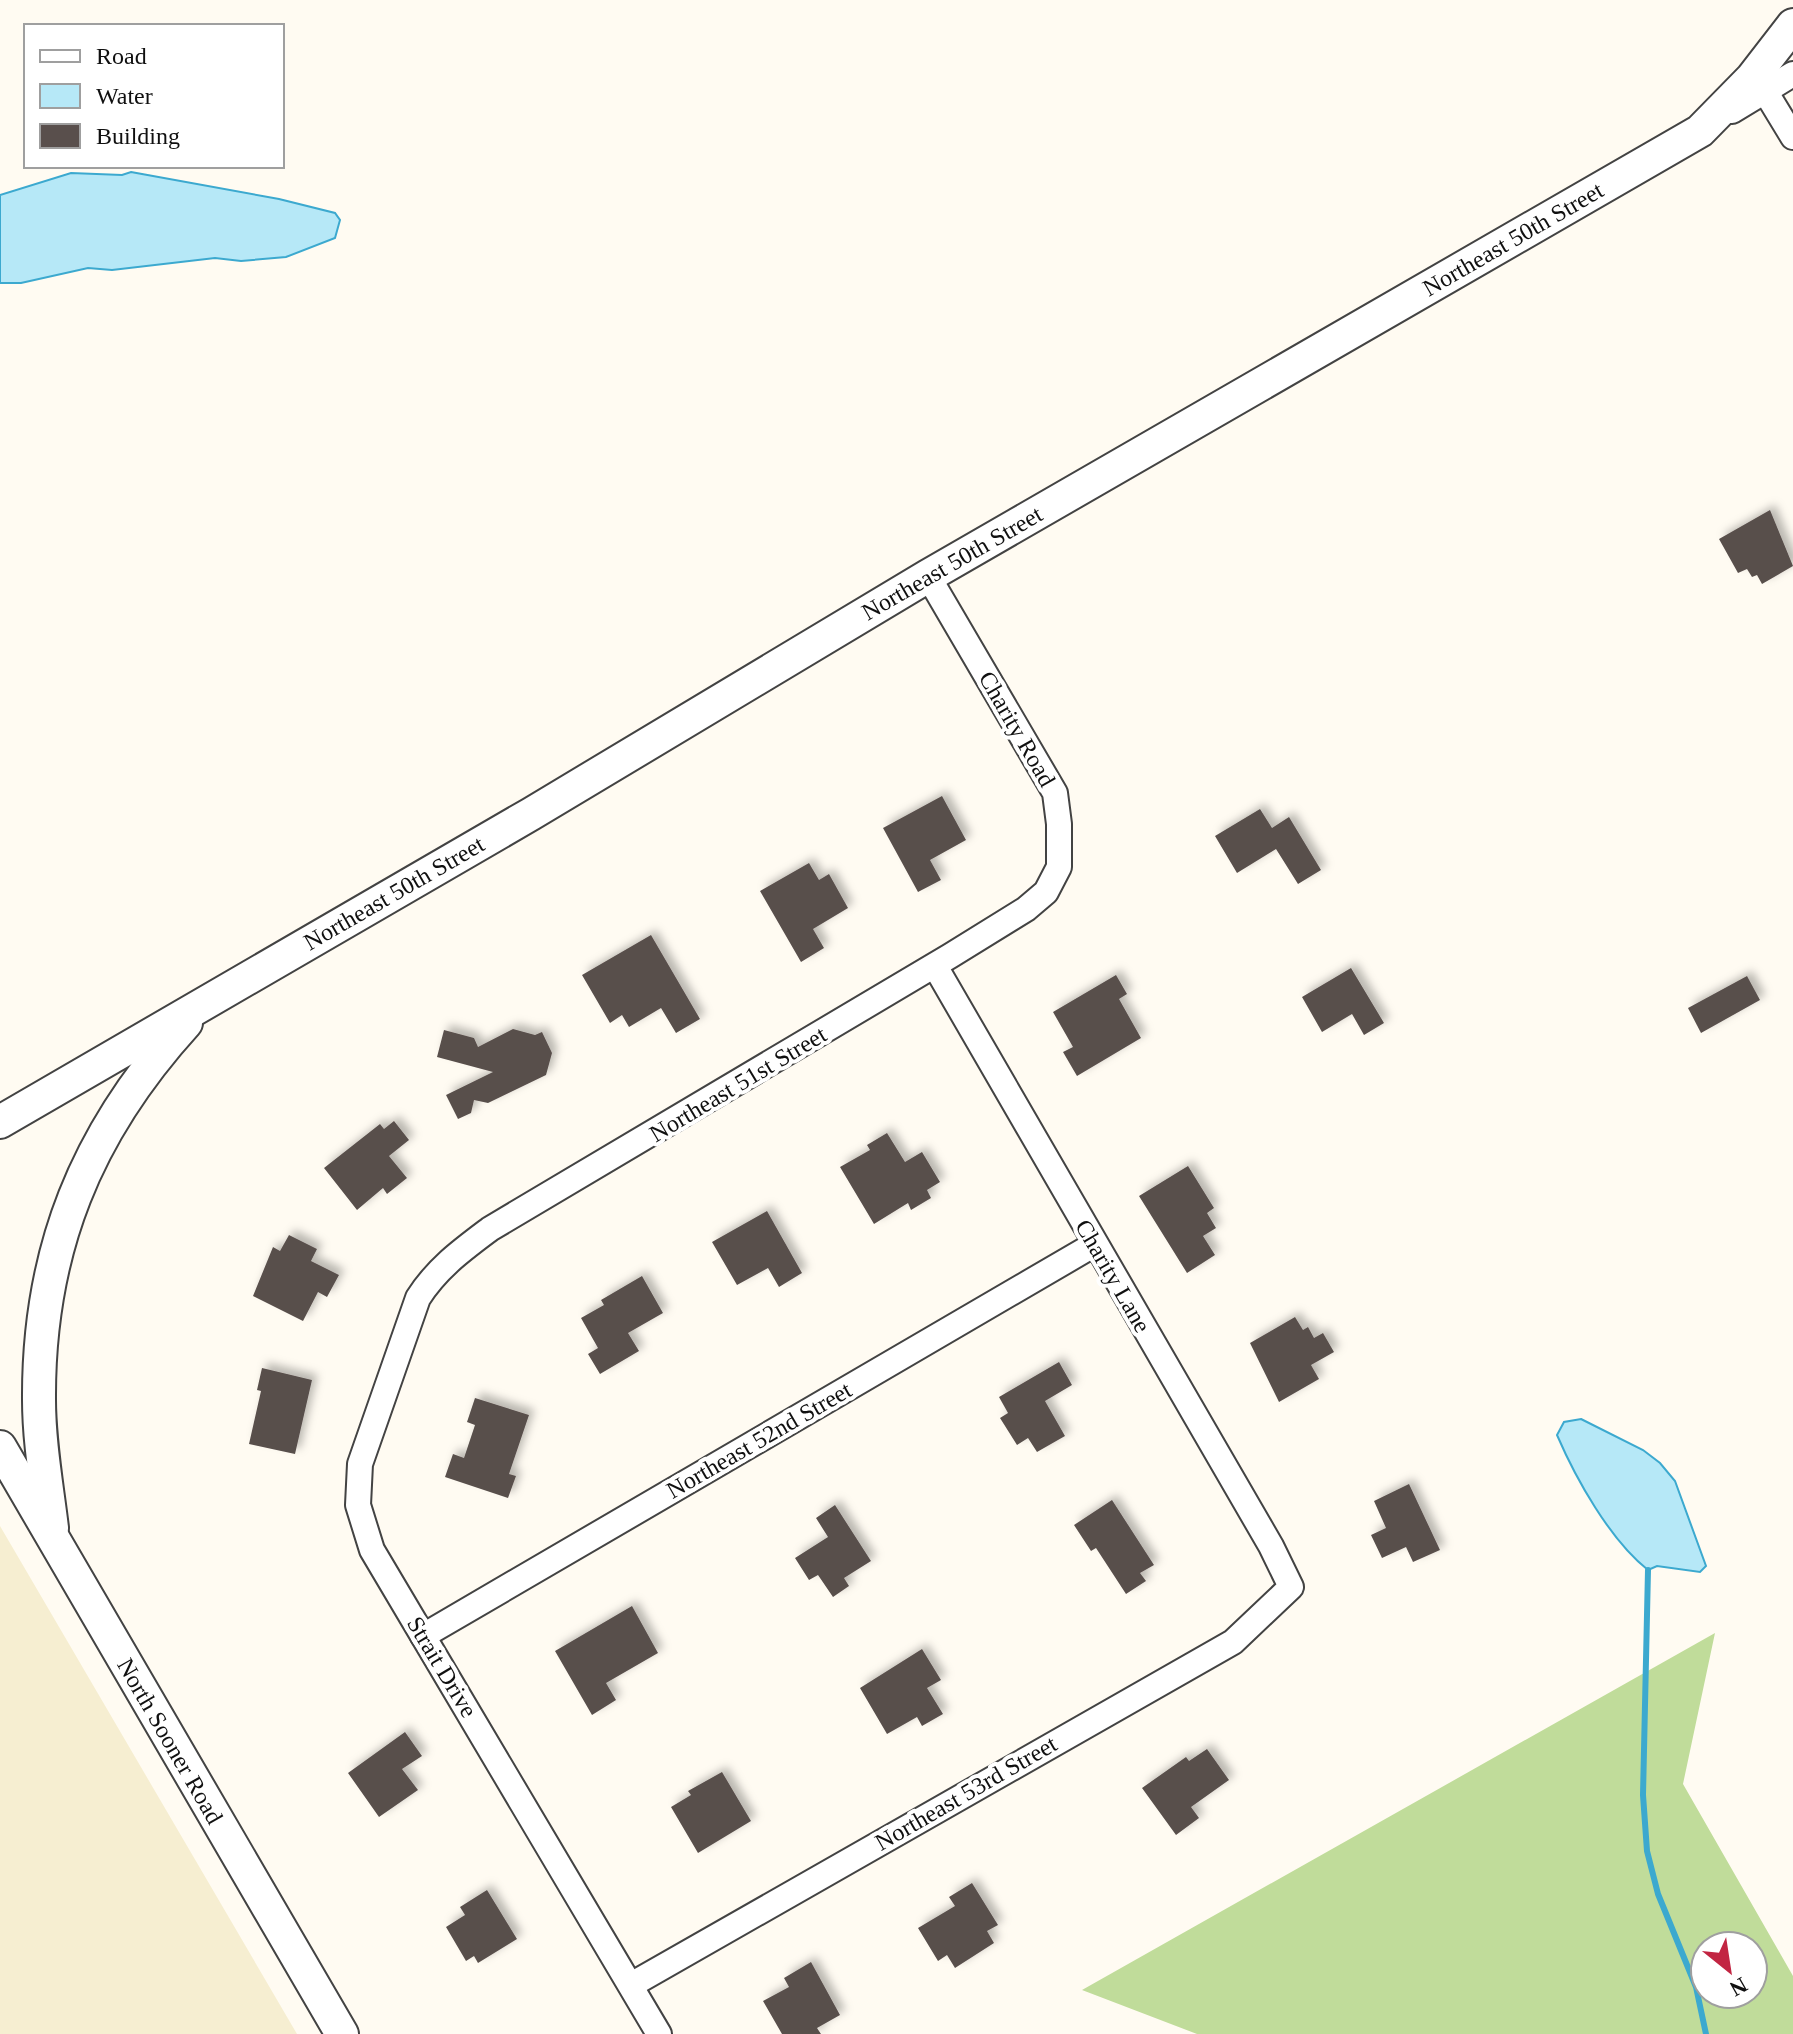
<svg xmlns="http://www.w3.org/2000/svg" width="1793" height="2034" viewBox="0 0 1793 2034" font-family="'Times New Roman',serif">
<defs>
<filter id="shadow"><feDropShadow dx="5.5" dy="-5.5" stdDeviation="4" flood-color="#0004"/></filter>
</defs>
<rect width="100%" height="100%" fill="#fffbf2"/>
<polygon fill="#f6eed1" points="0,1526 297,2034 0,2034"/>
<path fill="#c0dc9a" fill-rule="evenodd" d="M1715,1633L1683,1784L1793,1976V2034H1197L1082,1990ZM1705,1946H1753V1994H1705Z"/>
<g fill="#b6e8f7" stroke="#3ca9cf" stroke-width="2">
<polygon points="131,172 279,199 335,213 340,220 335,238 286,257 241,261 215,258 112,270 88,268 21,283 0,283 0,195 71,173 122,175"/>
<path d="M1581,1419L1643,1450L1660,1463L1675,1481L1706,1566L1700,1572L1657,1566L1648,1570C1610,1540 1576,1479 1557,1435L1564,1422Z"/>
</g>
<g fill="none" stroke-linecap="round" stroke-linejoin="round">
<polyline stroke="#3ca9cf" stroke-width="6" points="1648,1570 1643,1795 1647,1851 1658,1894 1696,1987 1706,2034"/>
</g>
<g fill="#594f4c" filter="url(#shadow)">
<polygon points="1770,510 1793,566 1762,584 1757,575 1752,577 1747,569 1738,573 1719,539"/>
<polygon points="942,796 966,840 930,860 941,880 918,892 883,828"/>
<polygon points="1260,809 1272,828 1289,817 1321,870 1298,884 1276,849 1237,873 1215,836"/>
<polygon points="809,863 819,880 829,874 848,908 813,929 824,948 801,962 760,891"/>
<polygon points="651,935 700,1019 676,1033 661,1008 629,1027 622,1015 610,1023 582,975"/>
<polygon points="1351,968 1384,1023 1364,1035 1352,1014 1322,1032 1302,997"/>
<polygon points="1116,975 1127,994 1119,999 1141,1038 1077,1076 1063,1052 1073,1047 1053,1012"/>
<polygon points="1747,976 1760,1000 1701,1033 1688,1008"/>
<polygon points="513,1029 535,1035 542,1032 552,1053 546,1075 488,1103 474,1100 471,1113 458,1119 446,1095 493,1072 437,1057 444,1030 474,1038 478,1047"/>
<polygon points="394,1121 409,1140 389,1156 407,1178 387,1194 383,1188 357,1210 324,1168 380,1124 384,1129"/>
<polygon points="887,1133 905,1162 922,1152 940,1182 927,1190 931,1198 911,1210 908,1203 874,1224 840,1167 870,1150 867,1145"/>
<polygon points="1188,1166 1214,1208 1207,1213 1216,1228 1203,1236 1215,1255 1187,1273 1139,1196"/>
<polygon points="767,1211 802,1273 779,1287 768,1268 737,1285 712,1242"/>
<polygon points="289,1235 317,1249 311,1261 339,1275 327,1297 318,1292 303,1321 253,1296 273,1247 280,1251"/>
<polygon points="642,1276 663,1313 628,1333 639,1351 600,1374 588,1354 598,1348 581,1318 604,1305 601,1300"/>
<polygon points="1295,1317 1303,1330 1308,1327 1314,1338 1323,1333 1334,1352 1311,1365 1319,1379 1279,1402 1250,1343"/>
<polygon points="1059,1362 1072,1385 1045,1401 1065,1436 1037,1452 1028,1438 1017,1445 1000,1418 1008,1413 999,1397"/>
<polygon points="262,1368 312,1380 295,1454 249,1444 261,1391 257,1390"/>
<polygon points="475,1398 529,1415 509,1474 516,1476 508,1498 445,1477 453,1454 464,1458 475,1425 467,1422"/>
<polygon points="1409,1484 1440,1550 1413,1562 1406,1547 1382,1558 1371,1535 1386,1528 1374,1501"/>
<polygon points="1112,1500 1154,1565 1140,1573 1146,1581 1126,1594 1096,1548 1091,1551 1074,1525"/>
<polygon points="835,1505 871,1561 844,1578 849,1586 833,1597 818,1575 809,1580 795,1558 828,1537 816,1518"/>
<polygon points="632,1606 658,1653 606,1683 616,1700 592,1715 555,1651"/>
<polygon points="922,1649 941,1680 927,1688 943,1714 922,1726 917,1717 887,1734 860,1688"/>
<polygon points="405,1732 422,1756 402,1769 418,1790 379,1817 348,1773"/>
<polygon points="1207,1749 1229,1780 1191,1807 1199,1818 1176,1835 1142,1788 1186,1757 1189,1761"/>
<polygon points="722,1772 751,1821 698,1853 671,1807 691,1795 688,1791"/>
<polygon points="972,1883 998,1925 987,1931 994,1943 955,1968 947,1955 938,1961 918,1928 955,1906 949,1897"/>
<polygon points="487,1890 517,1939 478,1963 474,1956 466,1961 446,1927 465,1915 460,1907"/>
<polygon points="811,1962 840,2015 817,2028 821,2034 782,2034 763,2001 789,1987 784,1978"/>
</g>
<g fill="none" stroke-linecap="round" stroke-linejoin="round">
<defs>
<g id="minor">
<polyline points="1765,91 1793,137"/>
<polyline points="1732,111 1793,74"/>
<polyline points="423,1636 1095,1244"/>
<polyline points="631,1985 1233,1642 1291,1587 1271,1546 935,966"/>
<path d="M659,2034L372,1550L358,1505L360,1464L418,1298C437,1268 462,1250 490,1229L950,956L1026,909L1046,892L1059,867V824L1055,793L928,576"/>
</g>
<g id="tertiary">
<polyline points="0,1122 531,814 928,576 1700,131 1752,78 1793,25"/>
<polyline points="0,1447 342,2034"/>
<path d="M52,1528C47,1486 39,1443 39,1400C38,1251 86,1133 186,1023"/>
</g>
</defs>
<use href="#minor" stroke="#434343" stroke-width="28"/>
<use href="#tertiary" stroke="#434343" stroke-width="36"/>
<use href="#minor" stroke="#fff" stroke-width="24"/>
<use href="#tertiary" stroke="#fff" stroke-width="32"/>
</g>
<g text-anchor="middle" dominant-baseline="central" stroke-width="8" stroke-linejoin="round" paint-order="stroke">
<g font-size="24" fill="#101010" stroke="#fff">
<text transform="translate(1513 239) rotate(-30)">Northeast 50th Street</text>
<text transform="translate(952 563) rotate(-30)">Northeast 50th Street</text>
<text transform="translate(1017 729) rotate(60)">Charity Road</text>
<text transform="translate(394 893) rotate(-30)">Northeast 50th Street</text>
<text transform="translate(738 1084) rotate(-31)">Northeast 51st Street</text>
<text transform="translate(1113 1276) rotate(60)">Charity Lane</text>
<text transform="translate(759 1440) rotate(-30)">Northeast 52nd Street</text>
<text transform="translate(442 1667) rotate(59)">Strait Drive</text>
<text transform="translate(170 1741) rotate(60)">North Sooner Road</text>
<text transform="translate(966 1793) rotate(-30)">Northeast 53rd Street</text>
</g>
</g>
<rect x="24" y="24" width="260" height="144" fill="#ffffff" stroke="#9f9f9f" stroke-width="2"/>
<rect x="40" y="50" width="40" height="12" fill="#ffffff" stroke="#9f9f9f" stroke-width="2"/>
<text x="96" y="64" font-size="24" fill="#101010">Road</text>
<rect x="40" y="84" width="40" height="24" fill="#b6e8f7" stroke="#9f9f9f" stroke-width="2"/>
<text x="96" y="104" font-size="24" fill="#101010">Water</text>
<rect x="40" y="124" width="40" height="24" fill="#594f4c" stroke="#9f9f9f" stroke-width="2"/>
<text x="96" y="144" font-size="24" fill="#101010">Building</text>
<g transform="translate(1729 1970) rotate(150)"><circle r="38" fill="#ffffff" stroke="#9f9f9f" stroke-width="2"/>
<path d="M0-6L14 30L0 20L-14 30Z" fill="#c22542"/>
<text y="-12" font-size="22" font-weight="bold" text-anchor="middle" fill="#101010">N</text>
</g>
</svg>
